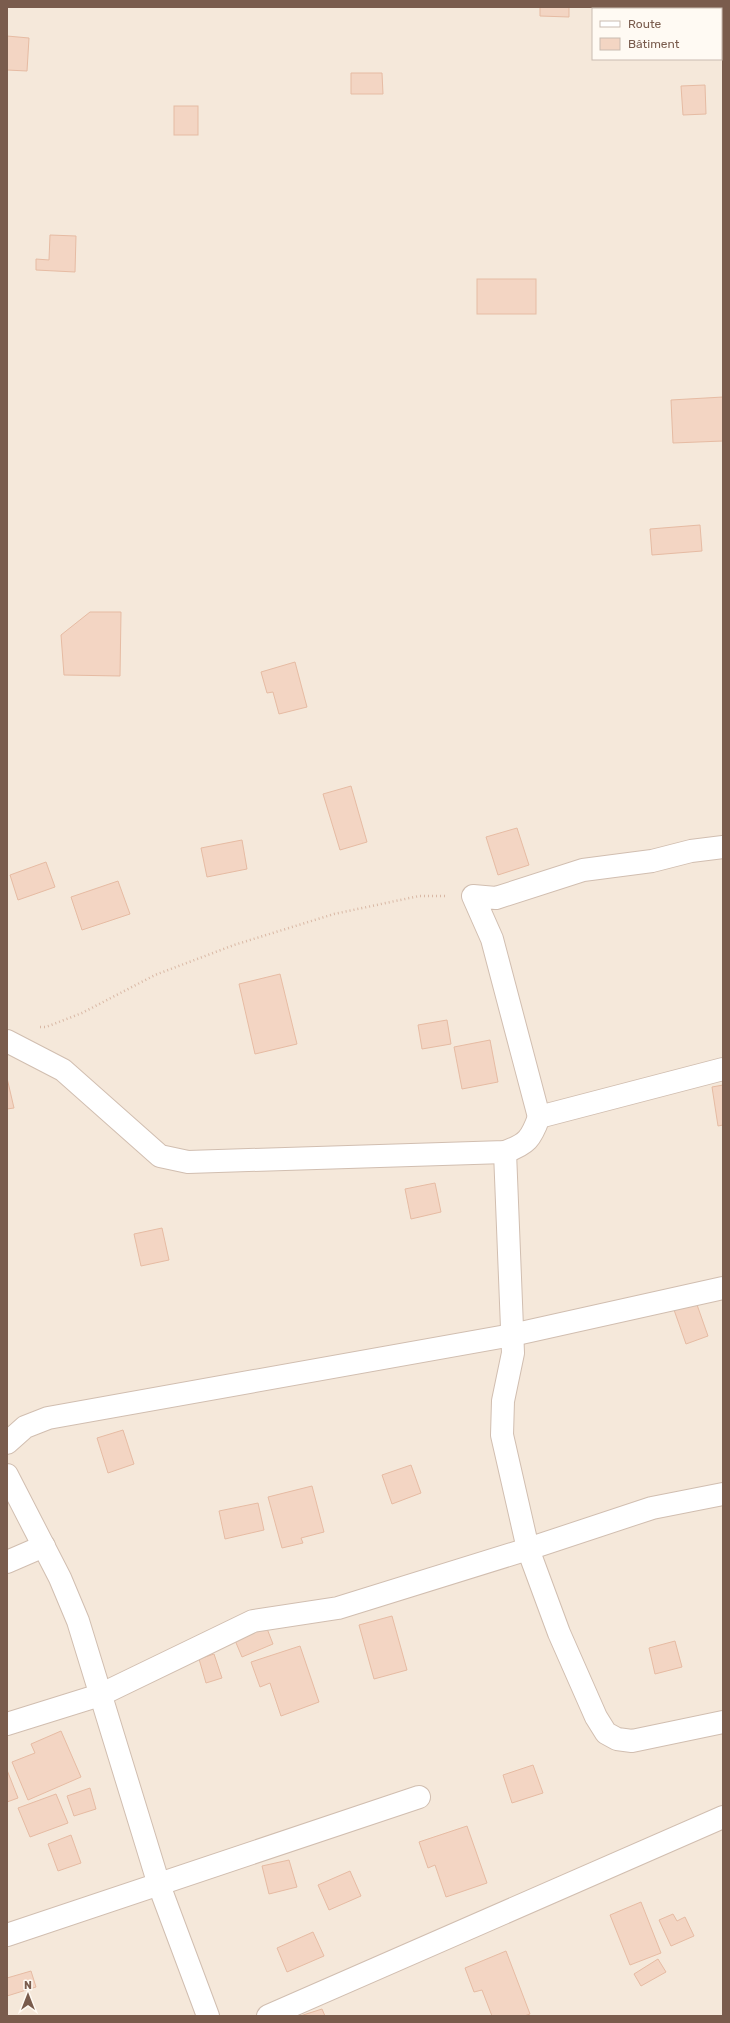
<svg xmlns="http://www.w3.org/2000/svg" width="730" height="2023" viewBox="0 0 730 2023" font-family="Rubik,sans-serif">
<rect width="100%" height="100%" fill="#fdf6ec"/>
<path fill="#f5e8da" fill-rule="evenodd" d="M7,7H723V2016H7ZM593,9H721V59H593Z"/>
<g fill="#f3d5c3" stroke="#e6bba3">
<polygon points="540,7 569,7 569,17 540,16"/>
<polygon points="7,36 29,38 27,71 7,70"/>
<polygon points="351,73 382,73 383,94 351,94"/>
<polygon points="705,85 706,114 683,115 681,86"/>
<rect x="174" y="106" width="24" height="29"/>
<polygon points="50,235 76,236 75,272 36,270 36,259 49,260"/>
<rect x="477" y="279" width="59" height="35"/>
<polygon points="723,397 723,441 673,443 671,400"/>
<polygon points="700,525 702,551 652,555 650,529"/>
<polygon points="90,612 121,612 120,676 64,675 61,635"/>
<polygon points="295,662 307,707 279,714 273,692 267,693 261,672"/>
<polygon points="351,786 367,842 340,850 323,794"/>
<polygon points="517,828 529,865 498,875 486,837"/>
<polygon points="242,840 247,869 207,877 201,848"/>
<polygon points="46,862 55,887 18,900 10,875"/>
<polygon points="118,881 130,914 82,930 71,897"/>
<polygon points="280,974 297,1044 255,1054 239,984"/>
<polygon points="447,1020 451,1044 422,1049 418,1025"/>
<polygon points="490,1040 498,1082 462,1089 454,1047"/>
<polygon points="7,1078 14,1108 7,1109"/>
<polygon points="723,1085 723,1125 718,1126 712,1087"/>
<polygon points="435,1183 441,1212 411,1219 405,1189"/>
<polygon points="162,1228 169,1260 141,1266 134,1234"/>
<polygon points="695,1299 708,1336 686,1344 673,1307"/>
<polygon points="123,1430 134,1464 108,1473 97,1438"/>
<polygon points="411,1465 421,1493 392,1504 382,1475"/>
<polygon points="312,1486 324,1532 301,1538 303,1543 282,1548 268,1497"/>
<polygon points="258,1503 264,1530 225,1539 219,1511"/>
<polygon points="392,1616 407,1670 374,1679 359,1625"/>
<polygon points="266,1626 273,1644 242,1657 234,1638"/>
<polygon points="675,1641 682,1667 655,1674 649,1648"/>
<polygon points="300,1646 319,1702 281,1716 270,1683 260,1687 251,1662"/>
<polygon points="214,1654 222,1678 206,1683 199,1659"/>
<polygon points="61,1731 81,1777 28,1800 12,1762 35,1753 31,1744"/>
<polygon points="533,1765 543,1793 512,1803 503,1775"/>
<polygon points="7,1770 18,1798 7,1802"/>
<polygon points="90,1788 96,1809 74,1816 67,1796"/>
<polygon points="56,1794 68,1823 30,1837 18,1808"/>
<polygon points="467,1826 487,1883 446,1897 435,1865 428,1868 419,1842"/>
<polygon points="71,1835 81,1863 58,1871 48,1844"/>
<polygon points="289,1860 297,1887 269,1894 262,1866"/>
<polygon points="350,1871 361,1896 329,1910 318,1885"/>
<polygon points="641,1902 661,1953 630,1965 610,1915"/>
<polygon points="673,1914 677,1921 685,1917 694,1936 671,1946 659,1920"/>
<polygon points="313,1932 324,1956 287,1972 277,1948"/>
<polygon points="506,1951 530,2014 524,2016 492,2016 482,1990 474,1992 465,1968"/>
<polygon points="658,1959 666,1972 641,1986 634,1974"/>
<polygon points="31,1971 36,1987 7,1996 7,1978"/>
<polygon points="322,2009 325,2016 300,2016"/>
</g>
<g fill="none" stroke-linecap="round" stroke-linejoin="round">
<defs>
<g id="minor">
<path d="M7,1041L63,1070L160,1156L188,1162L505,1152C527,1144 531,1139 539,1117L723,1069"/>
<polyline points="539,1117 492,939 473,896 496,898 583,870 652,861 691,851 723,847"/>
<polyline points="505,1152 513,1353 503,1401 502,1435 528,1549 559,1633 596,1717 606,1733 617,1739 632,1741 723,1722"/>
<polyline points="7,1443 25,1427 48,1418 512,1335 723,1288"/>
<polyline points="7,1475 60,1578 78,1621 159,1885 208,2016"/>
<polyline points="7,1562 44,1546"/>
<polyline points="7,1724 100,1695 253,1621 338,1608 528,1549 652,1508 723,1494"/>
<polyline points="7,1935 419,1797"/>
<polyline points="268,2016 723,1817"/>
</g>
</defs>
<use href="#minor" stroke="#d1beb0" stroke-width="24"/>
<polyline stroke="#d9b8a5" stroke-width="2.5" stroke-dasharray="1 3" stroke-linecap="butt" points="40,1027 46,1027 82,1013 155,975 234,945 334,914 419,896 447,896"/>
<use href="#minor" stroke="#fff" stroke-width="22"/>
</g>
<rect width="730" height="2023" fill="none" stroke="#7a5c4d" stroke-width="16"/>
<rect x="592" y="8" width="130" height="52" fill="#fffaf3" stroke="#cabbb1"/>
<rect x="600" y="21" width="20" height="6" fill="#ffffff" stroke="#cabbb1"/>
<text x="628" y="28" font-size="12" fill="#7a5c4d">Route</text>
<rect x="600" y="38" width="20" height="12" fill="#f3d5c3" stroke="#cabbb1"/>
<text x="628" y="48" font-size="12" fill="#7a5c4d">Bâtiment</text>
<g transform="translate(28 1995)" stroke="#fffaf3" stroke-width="3" paint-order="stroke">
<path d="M0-3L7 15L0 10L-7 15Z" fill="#7a5c4d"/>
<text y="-6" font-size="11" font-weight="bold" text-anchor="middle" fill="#7a5c4d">N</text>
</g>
</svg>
